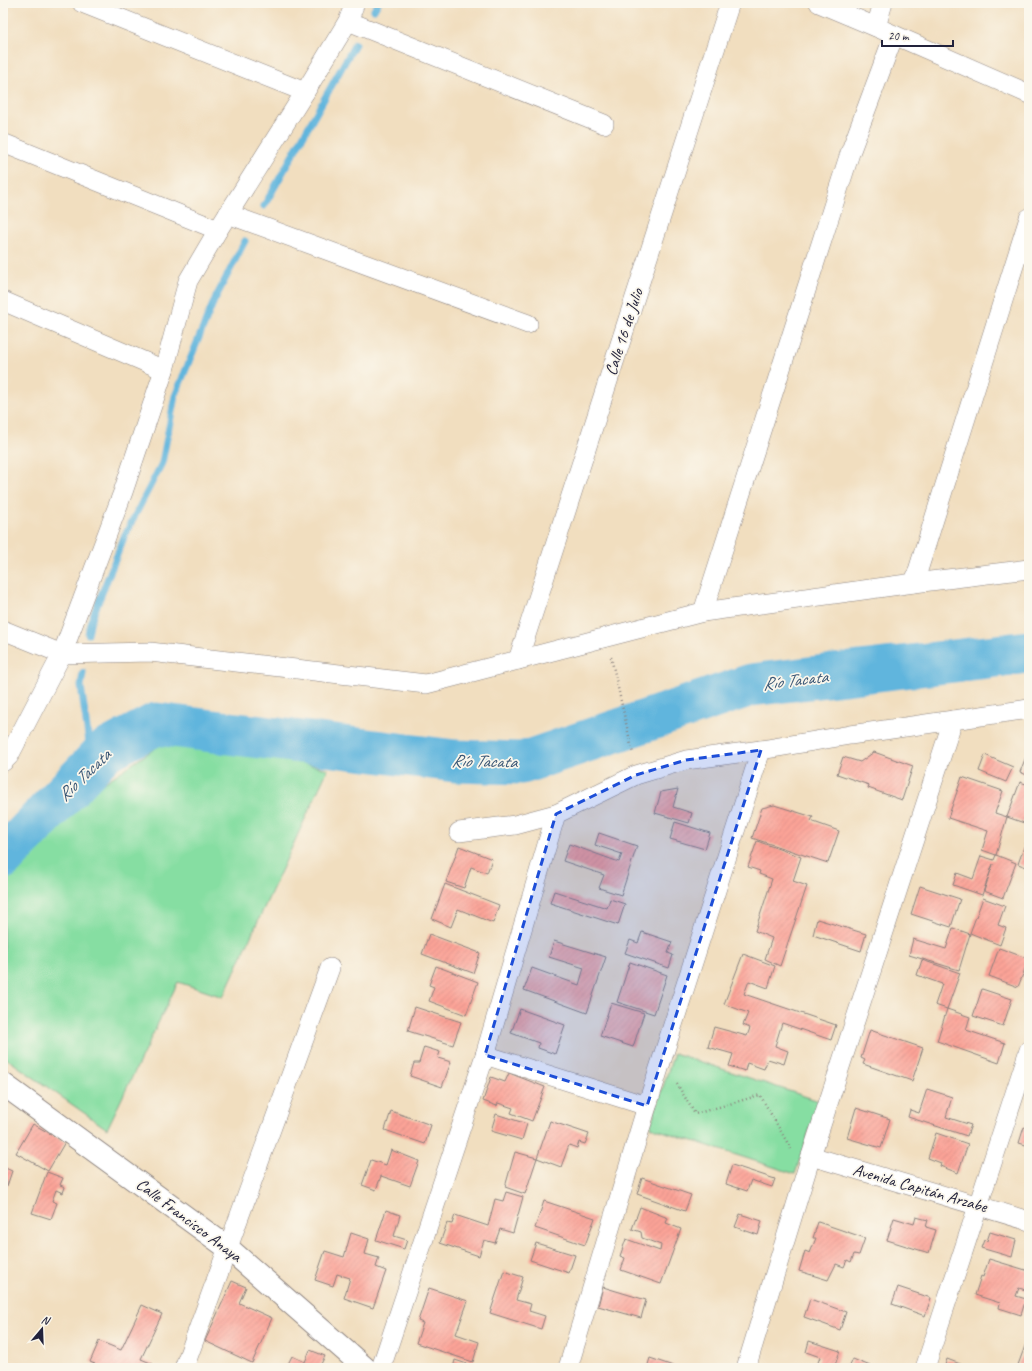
<svg xmlns="http://www.w3.org/2000/svg" width="1032" height="1371" viewBox="0 0 1032 1371" font-family="Caveat,sans-serif">
<defs>
<pattern id="building-hatch" width="6" height="6" patternUnits="userSpaceOnUse"><rect width="6" height="6" fill="#fba397"/><path d="M-1 1l2-2M0 6l6-6M5 7l2-2" fill="none" stroke="#d78c83"/></pattern>
</defs>
<rect width="100%" height="100%" fill="#fbf7ec"/>
<filter id="ink" filterUnits="userSpaceOnUse"><feTurbulence type="fractalNoise" baseFrequency=".025" numOctaves="2"/><feDisplacementMap in="SourceGraphic" scale="8" xChannelSelector="R" yChannelSelector="G"/><feConvolveMatrix kernelMatrix="1 2 1 2 8 2 1 2 1" color-interpolation-filters="sRGB"/></filter>
<filter id="wash" filterUnits="userSpaceOnUse"><feTurbulence type="fractalNoise" baseFrequency=".012" numOctaves="4" result="noise"/><feDisplacementMap in="SourceGraphic" scale="16" xChannelSelector="R" yChannelSelector="G"/><feGaussianBlur stdDeviation="0.9" result="paint"/><feColorMatrix in="noise" values="0 0 0 0 0 0 0 0 0 0 0 0 0 0 0 0 0 1.4 0 .05"/><feComposite in="paint" operator="in"/></filter>
<g filter="url(#wash)">
<rect width="100%" height="100%" fill="#f1debf"/>
<g fill="#86dea2" stroke="#54806e">
<polygon points="166,741 211,742 328,769 223,997 178,982 107,1129 3,1056 3,871 15,863 98,787"/>
<polygon points="674,1053 819,1101 795,1174 650,1127"/>
</g>
<g fill="none" stroke-linecap="round" stroke-linejoin="round">
<g stroke="#61b5dd" stroke-width="7">
<polyline points="374,10 378,3"/>
<polyline points="264,206 355,44"/>
<polyline points="88,634 90,623 125,535 162,463 175,396 214,301 245,241"/>
<polyline points="83,673 81,686 92,765"/>
</g>
<polyline stroke="#61b5dd" stroke-width="43" points="3,858 105,751 156,724 455,761 522,763 751,685 1029,652"/>
</g>
<g id="blocks">
<g fill="url(#building-hatch)">
<polygon points="1029,749 1029,776 1020,772"/>
<polygon points="874,752 913,766 902,800 868,788 869,785 837,774 843,757 860,762"/>
<polygon points="985,755 1013,767 1006,782 979,771"/>
<polygon points="962,777 1003,791 995,813 1007,817 996,855 982,850 988,831 948,818"/>
<polygon points="1020,782 1029,785 1029,818 1027,824 1007,817"/>
<polygon points="678,789 673,807 692,813 689,823 655,813 661,792"/>
<polygon points="774,805 813,817 811,821 839,831 828,863 752,838 762,808"/>
<polygon points="675,822 710,833 705,849 670,839"/>
<polygon points="599,833 637,846 621,895 599,888 604,875 563,861 569,844 619,862 622,854 595,845"/>
<polygon points="1029,833 1029,868 1018,864"/>
<polygon points="757,841 801,857 793,881 807,886 780,966 765,959 772,938 755,931 772,879 759,874 760,871 748,867"/>
<polygon points="459,846 492,859 487,873 471,867 464,888 446,882"/>
<polygon points="996,855 1016,863 1003,898 984,891 993,864 982,895 953,885 957,873 973,879 981,856 994,860"/>
<polygon points="445,884 499,905 493,923 458,909 451,927 432,919"/>
<polygon points="920,886 960,899 951,927 911,914"/>
<polygon points="554,891 607,908 610,899 625,904 618,925 550,903"/>
<polygon points="983,898 1005,906 998,925 1006,928 1000,945 970,933"/>
<polygon points="817,919 866,934 861,951 813,935"/>
<polygon points="953,928 970,934 959,970 909,955 913,939 946,949"/>
<polygon points="642,932 672,942 668,953 673,955 669,968 625,953 630,940 638,943"/>
<polygon points="429,934 480,953 473,973 422,954"/>
<polygon points="554,941 606,957 587,1013 524,990 532,968 579,985 584,968 549,957"/>
<polygon points="999,948 1029,959 1018,987 989,976"/>
<polygon points="743,954 775,966 768,988 749,981 744,994 836,1025 831,1040 782,1023 775,1046 788,1051 784,1064 768,1059 764,1069 747,1063 745,1071 729,1066 733,1054 708,1047 714,1027 747,1036 750,1028 743,1025 748,1013 724,1004"/>
<polygon points="922,960 960,973 947,1009 935,1005 942,984 917,975"/>
<polygon points="630,962 667,975 654,1014 617,1002"/>
<polygon points="436,966 478,982 466,1015 429,1001 434,987 429,985"/>
<polygon points="982,989 1012,999 1003,1026 973,1016"/>
<polygon points="611,1003 644,1013 633,1047 600,1036"/>
<polygon points="415,1007 461,1022 453,1045 408,1031"/>
<polygon points="520,1009 565,1025 555,1054 538,1048 539,1043 511,1033"/>
<polygon points="947,1009 970,1017 966,1030 1005,1043 999,1063 937,1041"/>
<polygon points="870,1030 923,1048 912,1081 863,1064 865,1060 861,1058"/>
<polygon points="424,1047 440,1052 438,1058 451,1062 442,1087 410,1076 414,1063 419,1063"/>
<polygon points="509,1073 545,1087 532,1121 511,1113 513,1108 498,1103 497,1106 483,1101 491,1077 505,1082"/>
<polygon points="927,1089 952,1097 946,1117 971,1125 967,1136 908,1117 910,1110 919,1113"/>
<polygon points="856,1108 890,1119 881,1148 847,1138"/>
<polygon points="391,1111 431,1125 425,1144 385,1130"/>
<polygon points="496,1114 527,1124 522,1140 491,1131"/>
<polygon points="550,1121 589,1134 585,1144 579,1142 577,1148 569,1145 561,1167 537,1158"/>
<polygon points="33,1124 65,1142 48,1171 16,1153"/>
<polygon points="1024,1127 1029,1129 1029,1146 1019,1143"/>
<polygon points="936,1133 968,1144 958,1173 940,1166 941,1163 928,1158"/>
<polygon points="391,1150 419,1161 410,1186 381,1176 376,1190 362,1185 371,1160 386,1165"/>
<polygon points="515,1152 537,1158 525,1194 505,1187"/>
<polygon points="732,1165 775,1179 772,1187 751,1180 747,1191 726,1184"/>
<polygon points="3,1167 12,1171 7,1186 3,1185"/>
<polygon points="47,1172 63,1178 60,1185 65,1187 63,1193 56,1190 52,1201 57,1203 51,1219 32,1213"/>
<polygon points="642,1178 691,1195 685,1211 637,1194"/>
<polygon points="506,1192 523,1197 513,1233 500,1229 495,1243 484,1240 479,1256 440,1243 447,1223 452,1224 455,1215 488,1226 495,1199 503,1201"/>
<polygon points="544,1201 595,1218 585,1245 535,1228"/>
<polygon points="640,1207 668,1218 666,1223 681,1229 661,1284 621,1270 625,1258 620,1256 626,1239 660,1251 661,1245 642,1238 641,1232 632,1229"/>
<polygon points="386,1210 400,1215 394,1236 407,1240 404,1249 376,1240"/>
<polygon points="740,1214 762,1221 758,1235 735,1227"/>
<polygon points="916,1217 928,1220 926,1227 936,1230 929,1253 887,1240 894,1218 914,1224"/>
<polygon points="818,1222 865,1238 859,1255 854,1254 851,1262 847,1260 844,1267 836,1264 828,1280 799,1271 805,1251 810,1253 816,1238 813,1238"/>
<polygon points="990,1232 1016,1240 1012,1257 981,1248 984,1240 987,1241"/>
<polygon points="351,1233 369,1239 365,1254 379,1258 376,1267 386,1271 373,1308 344,1298 350,1278 337,1274 333,1286 315,1280 325,1251 344,1257"/>
<polygon points="536,1243 575,1255 569,1273 530,1260"/>
<polygon points="989,1259 1029,1271 1029,1291 1019,1288 1016,1296 1026,1299 1021,1315 999,1308 1000,1303 975,1295 981,1276 983,1277"/>
<polygon points="504,1271 523,1277 516,1300 531,1304 529,1311 545,1316 541,1329 490,1313"/>
<polygon points="232,1281 246,1287 239,1303 272,1318 252,1363 205,1341"/>
<polygon points="603,1287 646,1300 641,1318 598,1306"/>
<polygon points="898,1287 931,1298 925,1316 892,1304"/>
<polygon points="429,1288 468,1301 456,1334 479,1342 473,1362 416,1343 423,1323 418,1321"/>
<polygon points="810,1299 846,1312 840,1330 804,1317"/>
<polygon points="142,1305 162,1314 141,1359 153,1364 151,1368 144,1365 142,1368 93,1368 95,1364 90,1362 99,1341 121,1350"/>
<polygon points="1029,1335 1029,1368 1026,1368 1018,1365"/>
<polygon points="809,1341 840,1351 834,1368 816,1368 820,1357 806,1352"/>
<polygon points="310,1350 325,1356 319,1368 286,1368 292,1356 305,1362"/>
<polygon points="650,1358 679,1368 647,1368"/>
<polygon points="853,1359 875,1368 849,1368"/>
<polygon points="947,1359 971,1368 944,1368"/>
<polygon points="455,1360 479,1368 453,1368"/>
</g>
</g>
</g>
<g filter="url(#ink)">
<use href="#blocks" fill-opacity="0" stroke="#8a807d" stroke-width="1"/>
<g fill="none" stroke-linecap="round" stroke-linejoin="round">
<defs>
<g id="minor">
<polyline points="82,3 305,92"/>
<polyline points="819,3 876,27 1029,94"/>
<polyline points="348,21 604,124"/>
<polyline points="876,27 883,3"/>
<polyline points="3,143 218,230"/>
<polyline points="228,214 528,324"/>
<polyline points="3,301 164,370"/>
<polyline points="914,583 1029,218"/>
<polyline points="703,612 850,153 894,35"/>
<polyline points="3,630 62,654 150,652 426,684 703,612 914,583 1029,569"/>
<polyline points="518,660 730,3"/>
<polyline points="3,762 9,756 62,654 123,492 164,370 188,281 218,230 305,92 348,21 355,3"/>
<polyline points="459,832 515,825 556,814 636,775 686,760 761,750 850,735 1029,709"/>
<polyline points="485,1055 647,1106"/>
<polyline points="811,1156 1029,1221"/>
<polyline points="184,1368 330,968"/>
<polyline points="381,1368 485,1055 556,814"/>
<polyline points="568,1368 647,1106 761,750"/>
<polyline points="746,1368 811,1156 953,720"/>
<polyline points="925,1368 1029,1050"/>
</g>
<polyline id="secondary" points="3,1084 228,1248 365,1368"/>
</defs>
<use href="#minor" stroke="#8a807d" stroke-width="20"/>
<use href="#secondary" stroke="#8a807d" stroke-width="24"/>
<g stroke="#8a807d" stroke-width="2.5" stroke-dasharray="1 3" stroke-linecap="butt">
<polyline points="611,657 633,754"/>
<polyline points="677,1084 695,1114 760,1095 791,1149"/>
</g>
<use href="#minor" stroke="#fff" stroke-width="19"/>
<use href="#secondary" stroke="#fff" stroke-width="22"/>
</g>
</g>
<path fill="#1d4ed8" fill-opacity="0.2" stroke="#1d4ed8" stroke-width="3" stroke-dasharray="8 5" stroke-linejoin="round" d="M761,750L647,1106L485,1055L556,814L636,775L686,760Z"/>
<g text-anchor="middle" dominant-baseline="central" stroke-width="3.5" stroke-linejoin="round" paint-order="stroke">
<g font-size="17" fill="#22223b" stroke="#fbf7ec">
<text transform="translate(624 332) rotate(-72)">Calle 16 de Julio</text>
<text transform="translate(920 1188) rotate(16)">Avenida Capitán Arzabe</text>
<text transform="translate(189 1220) rotate(37)">Calle Francisco Anaya</text>
</g>
<g font-size="18" font-style="italic" fill="#385574" stroke="#fbf7ec">
<text transform="translate(795 680) rotate(-7)">Río Tacata</text>
<text transform="translate(484 761) rotate(1)">Río Tacata</text>
<text transform="translate(84 775) rotate(-44)">Río Tacata</text>
</g>
</g>
<rect width="1032" height="1371" fill="none" stroke="#fbf7ec" stroke-width="16"/>
<g transform="translate(42 1329) rotate(19)" stroke="#fbf7ec" stroke-width="3" paint-order="stroke">
<path d="M0-3L7 15L0 10L-7 15Z" fill="#22223b"/>
<text y="-6" font-size="11" font-weight="bold" text-anchor="middle" fill="#22223b">N</text>
</g>
<path d="M882 40v6h71v-6" fill="none" stroke="#22223b" stroke-width="2"/>
<text x="888" y="40" font-size="12" fill="#22223b" stroke="#fbf7ec" stroke-width="3" paint-order="stroke">20 m</text>
</svg>
